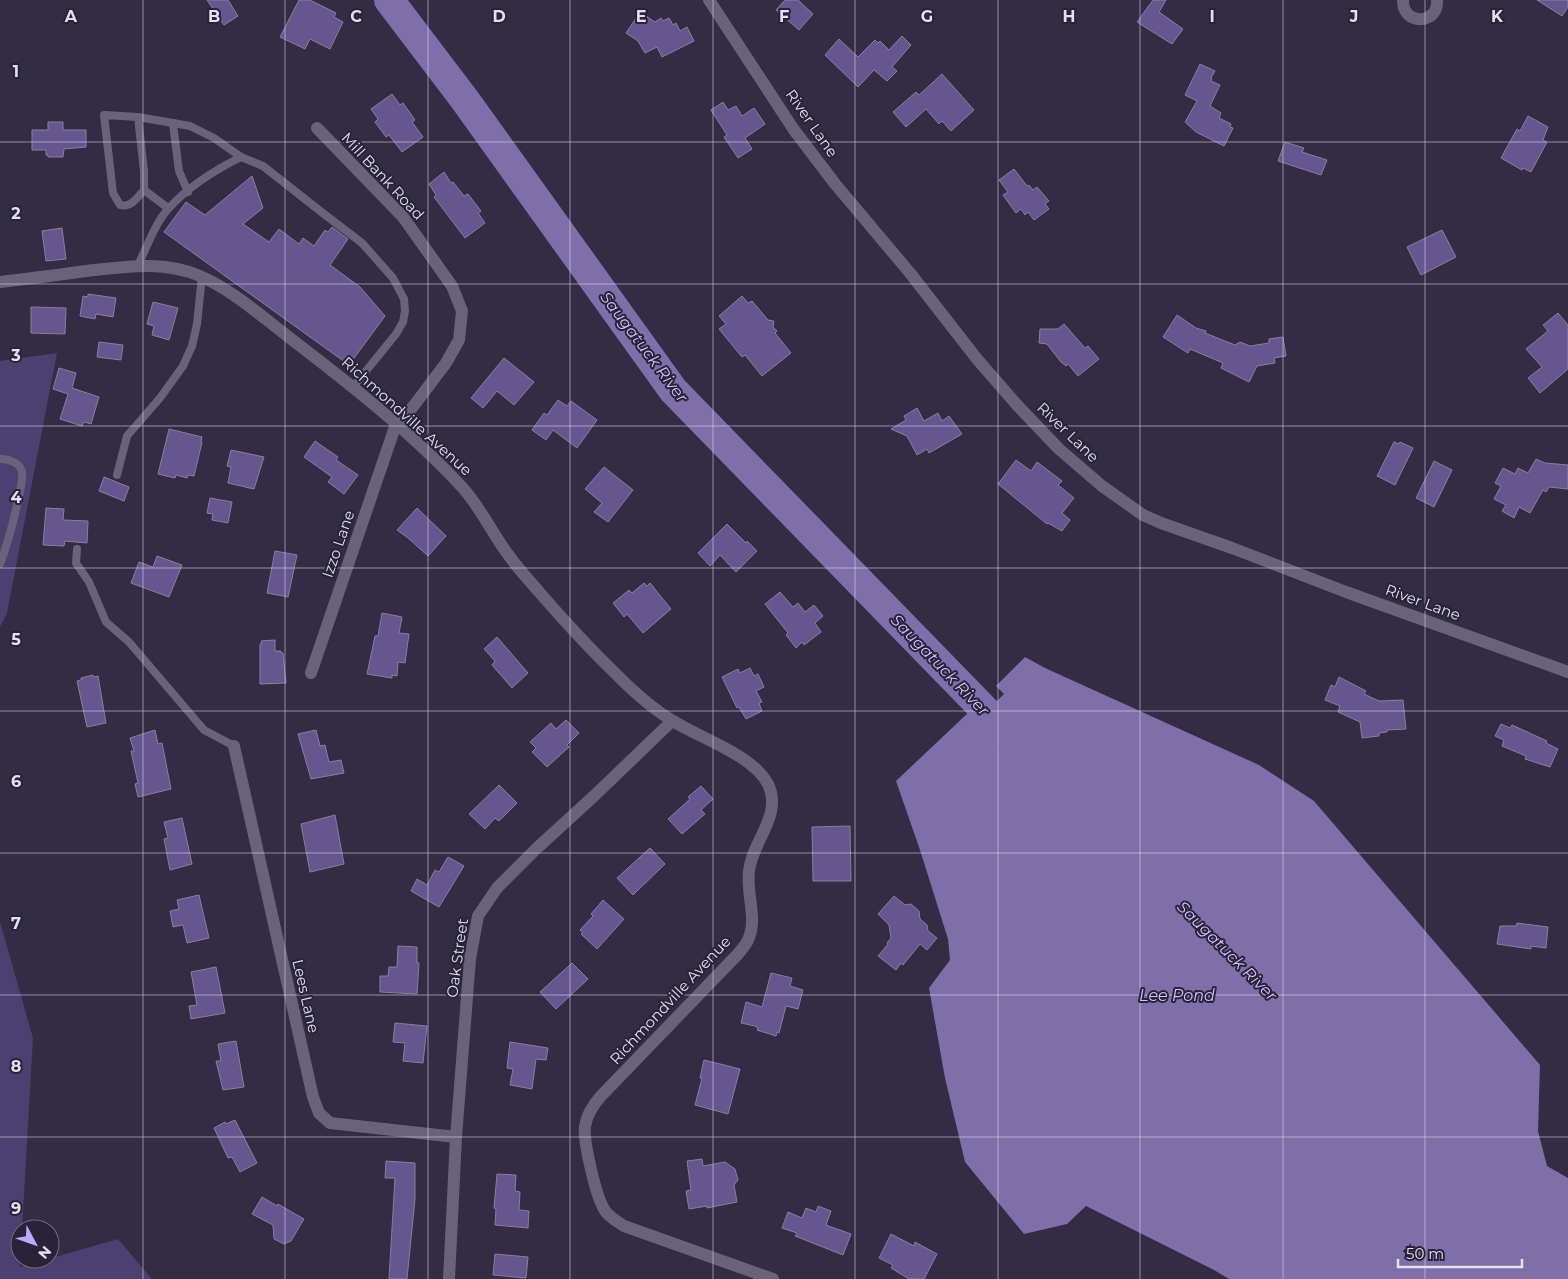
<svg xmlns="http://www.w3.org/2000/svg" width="1568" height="1279" viewBox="0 0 1568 1279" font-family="Montserrat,sans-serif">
<rect width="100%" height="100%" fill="#322c45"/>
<g fill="#4c4070">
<polygon points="57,353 7,613 0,627 0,361"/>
<polygon points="0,922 33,1038 22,1229 20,1229 20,1267 118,1239 152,1279 0,1279"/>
</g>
<polygon fill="#7e6fab" points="1025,657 1045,668 1259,765 1314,801 1540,1065 1538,1131 1547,1166 1568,1178 1568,1279 1229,1279 1214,1270 1086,1206 1067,1224 1024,1234 965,1162 945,1078 929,988 950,960 948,939 920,850 896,781 988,694 996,702 1004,694 996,686"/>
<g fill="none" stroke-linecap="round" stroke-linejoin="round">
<polyline stroke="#7e6fab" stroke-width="30" points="389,0 465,100 673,390 1007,733"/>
</g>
<g fill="#655690" stroke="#86809e">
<polygon points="207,0 228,0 238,16 224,25"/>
<polygon points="299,0 310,0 336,13 334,17 343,22 330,49 310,39 305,49 280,37"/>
<polygon points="785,0 798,0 813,14 799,30 776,10"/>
<polygon points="1153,0 1166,0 1159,12 1183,29 1172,44 1137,22"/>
<polygon points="1537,0 1568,0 1568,7 1562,16"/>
<polygon points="640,12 655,22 661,18 663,21 669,18 673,25 676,23 680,31 687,27 694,41 662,57 657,47 645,53 638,41 626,33"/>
<polygon points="902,36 911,45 892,67 897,71 887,81 874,70 858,87 825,55 839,39 858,57 875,40 878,43 880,41 889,50"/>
<polygon points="1200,64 1215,71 1211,78 1212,79 1211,81 1220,85 1210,106 1221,113 1219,118 1231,124 1230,127 1233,128 1224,146 1196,132 1185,122 1197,101 1185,95"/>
<polygon points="942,74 974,110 951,131 942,121 939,124 926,109 906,127 893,112 916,92 919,95"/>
<polygon points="392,94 400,105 403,103 415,120 412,122 423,137 402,152 389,135 386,137 375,122 378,119 371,109"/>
<polygon points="723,102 728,110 736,106 742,116 754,108 765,124 745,138 752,149 738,158 724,137 727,135 711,110"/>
<polygon points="1528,116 1548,127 1543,140 1547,142 1531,172 1523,168 1522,170 1501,158 1517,129 1520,131"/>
<polygon points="48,122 63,122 63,130 86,130 86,147 64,149 63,157 48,157 48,155 46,155 46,150 32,150 32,130 48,130"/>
<polygon points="1285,142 1304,148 1302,152 1327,160 1321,175 1278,161"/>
<polygon points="1014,169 1027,186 1029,185 1033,190 1037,187 1049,201 1045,204 1049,209 1034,220 1028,212 1025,215 1021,209 1016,213 1003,195 1008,192 999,180"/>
<polygon points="444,172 451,183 453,182 464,196 468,194 481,211 478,213 485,223 465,238 434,197 436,195 429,184"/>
<polygon points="252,176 263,208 243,224 269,242 279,229 299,244 303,238 314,246 325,230 328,232 332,227 348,239 330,265 360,287 385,316 349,365 164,232 186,202 205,215"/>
<polygon points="62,228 66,259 46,261 42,231"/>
<polygon points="1442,230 1456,257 1421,275 1407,247"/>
<polygon points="88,294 116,298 113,317 96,314 95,319 80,316 83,296 88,297"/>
<polygon points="742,296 748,303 752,301 768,320 774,321 773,327 777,331 775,333 791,353 762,376 745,355 742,357 719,329 726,324 719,316"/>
<polygon points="153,302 178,308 169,340 152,335 154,326 147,324"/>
<polygon points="31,307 66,308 65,334 31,333"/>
<polygon points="1558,313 1568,325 1568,369 1540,393 1528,378 1542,367 1526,349 1548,331 1543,325"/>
<polygon points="1177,315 1196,328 1206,331 1205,333 1235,345 1240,342 1250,346 1269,343 1269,339 1283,337 1286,356 1274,358 1275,363 1257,366 1249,382 1221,368 1223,363 1190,349 1188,353 1163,337"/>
<polygon points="1064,324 1085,348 1088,346 1099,359 1078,376 1068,364 1066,366 1061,362 1047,344 1039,343 1040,329 1058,329"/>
<polygon points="99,342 123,345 121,360 97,357"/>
<polygon points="504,358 534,382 514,405 497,391 483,408 471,398"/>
<polygon points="59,368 76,373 72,388 99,397 91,424 84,422 82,426 60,419 68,394 53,389"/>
<polygon points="558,400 567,406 571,401 597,420 577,448 553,430 546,440 532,430 544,413 547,415"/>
<polygon points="917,408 924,421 938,413 942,421 949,416 962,434 929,453 927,449 917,455 907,436 891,429 906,420 904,416"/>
<polygon points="169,429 202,437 201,442 202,442 194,476 188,475 187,478 176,475 175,478 158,474"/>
<polygon points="315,441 338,457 336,460 358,475 344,494 328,482 332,477 304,457"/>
<polygon points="1394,442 1399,444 1400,442 1413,448 1395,485 1377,476"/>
<polygon points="231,450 264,457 254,489 228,483 231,467 227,466"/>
<polygon points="1536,459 1545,463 1568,465 1568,489 1549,487 1546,492 1543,490 1530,513 1519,507 1514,518 1502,511 1506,505 1494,499 1501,486 1495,483 1503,468 1515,474 1518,468 1528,473"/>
<polygon points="1016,460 1031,471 1037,462 1062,481 1058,485 1074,498 1062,513 1070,520 1062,531 1048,523 1047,524 998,484"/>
<polygon points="1434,461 1452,470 1434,507 1416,498"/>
<polygon points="604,467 633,490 608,522 594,512 602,503 585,489"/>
<polygon points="104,477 129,487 124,501 99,491"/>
<polygon points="210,498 232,502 228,523 212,520 213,514 207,513"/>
<polygon points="46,508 64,509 63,520 88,521 87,543 65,541 64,546 43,545"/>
<polygon points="417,508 446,536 428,556 408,538 397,530"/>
<polygon points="727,524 746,543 747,541 757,551 736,572 720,555 710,566 698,553"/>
<polygon points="275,551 297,555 288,597 267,593"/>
<polygon points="157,556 182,565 169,597 131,583 139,562 153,567"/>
<polygon points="644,583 647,586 650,583 671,609 643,633 627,614 624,617 613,603 629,590 632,593"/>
<polygon points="780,592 793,607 798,603 805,612 814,605 823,616 815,623 821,632 804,645 802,642 796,648 786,635 788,633 765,604"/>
<polygon points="382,613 402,617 399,633 409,634 405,663 398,662 397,676 392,675 392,678 367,674 375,636 378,636"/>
<polygon points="497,637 528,673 512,688 492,665 495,661 484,649"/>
<polygon points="275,640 275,651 281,651 281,653 283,653 286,683 260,684 260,644 262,643 261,641"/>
<polygon points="750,668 754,676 758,674 764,687 756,691 762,702 759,703 762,711 746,719 739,707 737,708 722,677 738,669 740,673"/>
<polygon points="93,675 93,677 98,676 106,723 87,727 77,681 81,680 81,678"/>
<polygon points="1339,677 1366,691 1364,694 1379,701 1403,700 1406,729 1387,730 1387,732 1379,733 1379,736 1362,738 1360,722 1338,712 1340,706 1325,700 1331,685 1335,687"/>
<polygon points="566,720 579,733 567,745 569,747 547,767 532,752 536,748 530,742 551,723 556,729"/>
<polygon points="1501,724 1510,728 1512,725 1547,741 1546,743 1558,749 1550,767 1525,759 1526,756 1502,746 1504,740 1495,736"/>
<polygon points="155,730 158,744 162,743 171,789 138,797 135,784 138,783 131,751 134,751 130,738"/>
<polygon points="316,730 320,746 325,745 329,762 341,760 344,773 311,779 298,734"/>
<polygon points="499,785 517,803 499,821 495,818 485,829 469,814"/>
<polygon points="701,786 713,799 701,810 705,814 682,834 668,819 690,799 688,797"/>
<polygon points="335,815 344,864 310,872 301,824"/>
<polygon points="182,818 192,864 170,870 164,839 168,838 164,822"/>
<polygon points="850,826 851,881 813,881 812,827"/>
<polygon points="650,848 665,864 633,895 617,878"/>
<polygon points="448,857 464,866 439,907 411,891 417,879 427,885 435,870 439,872"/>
<polygon points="199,895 209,938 187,943 183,925 173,927 170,911 179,909 177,900"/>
<polygon points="894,896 905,905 911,904 919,911 920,919 927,925 928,931 937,938 927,950 920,944 903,965 901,963 896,970 878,956 888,944 887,943 891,938 889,925 878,914"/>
<polygon points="603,900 624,919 597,949 581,934 583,933 580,930 593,916 591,914"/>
<polygon points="1517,923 1548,927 1546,948 1531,946 1531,949 1497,944 1500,926 1516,926"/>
<polygon points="398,946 417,947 417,963 419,963 417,994 380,992 380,976 388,976 389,967 397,967"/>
<polygon points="572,963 588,979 556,1009 540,992"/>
<polygon points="216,967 225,1013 191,1019 189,1006 197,1005 191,972"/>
<polygon points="771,973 792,978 790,986 803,990 798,1009 786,1006 779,1033 777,1032 776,1036 757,1030 758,1028 755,1026 741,1023 746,1002 762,1007"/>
<polygon points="395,1023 427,1026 423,1063 403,1061 405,1043 393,1042"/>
<polygon points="236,1041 244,1087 223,1090 216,1061 221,1061 218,1044"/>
<polygon points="510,1042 548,1048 546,1060 536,1059 532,1089 510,1085 513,1069 507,1068"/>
<polygon points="704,1060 740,1069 728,1114 695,1105 702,1078 700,1078"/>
<polygon points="235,1120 257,1163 240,1172 232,1157 228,1158 214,1128 225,1122 226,1124"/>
<polygon points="702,1159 703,1166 725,1162 735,1169 738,1180 734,1185 737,1202 707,1208 707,1206 689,1209 686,1191 691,1190 687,1161"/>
<polygon points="386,1161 415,1163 415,1199 407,1279 389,1279 395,1178 385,1178"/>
<polygon points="497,1174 516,1175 515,1191 520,1192 519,1210 529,1211 528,1228 495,1225 496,1209 494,1208"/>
<polygon points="262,1197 277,1206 278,1204 304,1219 291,1241 284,1244 274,1239 273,1225 252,1214"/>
<polygon points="818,1206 831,1211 826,1225 851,1234 843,1255 795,1236 797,1233 782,1228 788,1212 802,1218 806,1208 816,1212"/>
<polygon points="891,1234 914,1246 915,1242 937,1254 924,1279 909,1279 891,1268 893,1265 879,1258"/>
<polygon points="495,1254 528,1257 526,1278 493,1275"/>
</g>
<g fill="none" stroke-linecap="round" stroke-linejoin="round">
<g stroke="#68627c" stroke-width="8">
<path d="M138,117L144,171V190C138,197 131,208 120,205L113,193L104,115L138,117L190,126L214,138L241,157L263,166L324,214L362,243L393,278L404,299L405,311L403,322L396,334L353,387"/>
<polyline points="173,124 179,171 188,192"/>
<polyline points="144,190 168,208"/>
<path d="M138,265C147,247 155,223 169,208C189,186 215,170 241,157"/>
<path d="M0,459C8,459 20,462 22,472C23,478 21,485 20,491C15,516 9,540 0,564"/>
<polyline points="117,475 127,436 160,398 183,366 192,346 197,324 202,276"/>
<polyline points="77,549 76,563 89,582 106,622 129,642 204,730 234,746"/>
</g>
<g stroke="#68627c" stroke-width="12">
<polyline points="709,0 794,130 836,185 910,273 977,359 1017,405 1059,449 1102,486 1143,515 1161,523 1232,548 1346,592 1568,672"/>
<path d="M1403,0C1402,26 1439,25 1437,0"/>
<path d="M0,282C29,279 57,275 86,271C124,267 163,260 200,276C232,290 259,314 286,335C346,381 409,430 461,486C481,507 492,534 510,557C519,570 530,581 540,593C565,622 591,650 619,677C635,693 653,709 673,721C700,738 753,755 768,784C783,816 752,841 749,871C746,894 758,919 748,940C746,945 741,950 738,954L601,1096C593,1105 587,1114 585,1126C583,1141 596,1196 604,1209C608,1217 617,1221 624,1226L773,1279"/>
<polyline points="311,673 396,424 412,408 446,363 459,340 462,311 452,286 403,217 317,128"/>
<polyline points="234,746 313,1097 319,1113 330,1123 456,1137"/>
<polyline points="449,1279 456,1137 470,959 478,916 497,888 536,849 594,796 672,721"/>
</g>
</g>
<path fill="none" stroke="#e3e0f0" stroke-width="1" stroke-opacity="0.55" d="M143,0V1279M285,0V1279M428,0V1279M570,0V1279M713,0V1279M855,0V1279M998,0V1279M1140,0V1279M1283,0V1279M1425,0V1279M0,142H1568M0,284H1568M0,426H1568M0,568H1568M0,711H1568M0,853H1568M0,995H1568M0,1137H1568"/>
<g text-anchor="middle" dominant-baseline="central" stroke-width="4" stroke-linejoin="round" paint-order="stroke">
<g font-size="15" fill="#e3e0f0" stroke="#28223a">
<text transform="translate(812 123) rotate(55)">River Lane</text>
<text transform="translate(383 176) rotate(47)">Mill Bank Road</text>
<text transform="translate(407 416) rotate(42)">Richmondville Avenue</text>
<text transform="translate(1068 432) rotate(44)">River Lane</text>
<text transform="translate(338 544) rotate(-71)">Izzo Lane</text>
<text transform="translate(1423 602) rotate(20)">River Lane</text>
<text transform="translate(457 958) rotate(-82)">Oak Street</text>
<text transform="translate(306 996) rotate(77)">Lees Lane</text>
<text transform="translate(670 1000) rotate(-47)">Richmondville Avenue</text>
</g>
<g font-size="16" font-style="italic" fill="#d0c5f9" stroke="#28223a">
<text transform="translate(644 347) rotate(53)">Saugatuck River</text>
<text transform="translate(940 665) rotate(46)">Saugatuck River</text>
<text transform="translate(1227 951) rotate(45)">Saugatuck River</text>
<text x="1177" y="995">Lee Pond</text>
</g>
</g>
<g font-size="16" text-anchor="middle" font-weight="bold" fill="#e3e0f0" stroke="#28223a" stroke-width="4" stroke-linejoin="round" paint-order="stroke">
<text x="71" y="22">A</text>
<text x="214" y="22">B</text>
<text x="356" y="22">C</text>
<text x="499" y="22">D</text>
<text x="641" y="22">E</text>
<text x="784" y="22">F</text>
<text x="927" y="22">G</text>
<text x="1069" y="22">H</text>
<text x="1212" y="22">I</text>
<text x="1354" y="22">J</text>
<text x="1497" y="22">K</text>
<text x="16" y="77">1</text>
<text x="16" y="219">2</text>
<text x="16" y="361">3</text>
<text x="16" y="503">4</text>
<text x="16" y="645">5</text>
<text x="16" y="787">6</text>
<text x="16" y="929">7</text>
<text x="16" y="1072">8</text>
<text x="16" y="1214">9</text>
</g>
<g transform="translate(35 1244) rotate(131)"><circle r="24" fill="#28223a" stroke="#736e83"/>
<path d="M0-4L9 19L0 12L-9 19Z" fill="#bbaaf6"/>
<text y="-8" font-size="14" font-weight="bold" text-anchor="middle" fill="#e3e0f0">N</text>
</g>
<path d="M1398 1259v8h124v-8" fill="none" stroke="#e3e0f0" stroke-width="2.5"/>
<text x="1406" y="1259" font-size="15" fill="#e3e0f0" stroke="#28223a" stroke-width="4" paint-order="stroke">50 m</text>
</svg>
